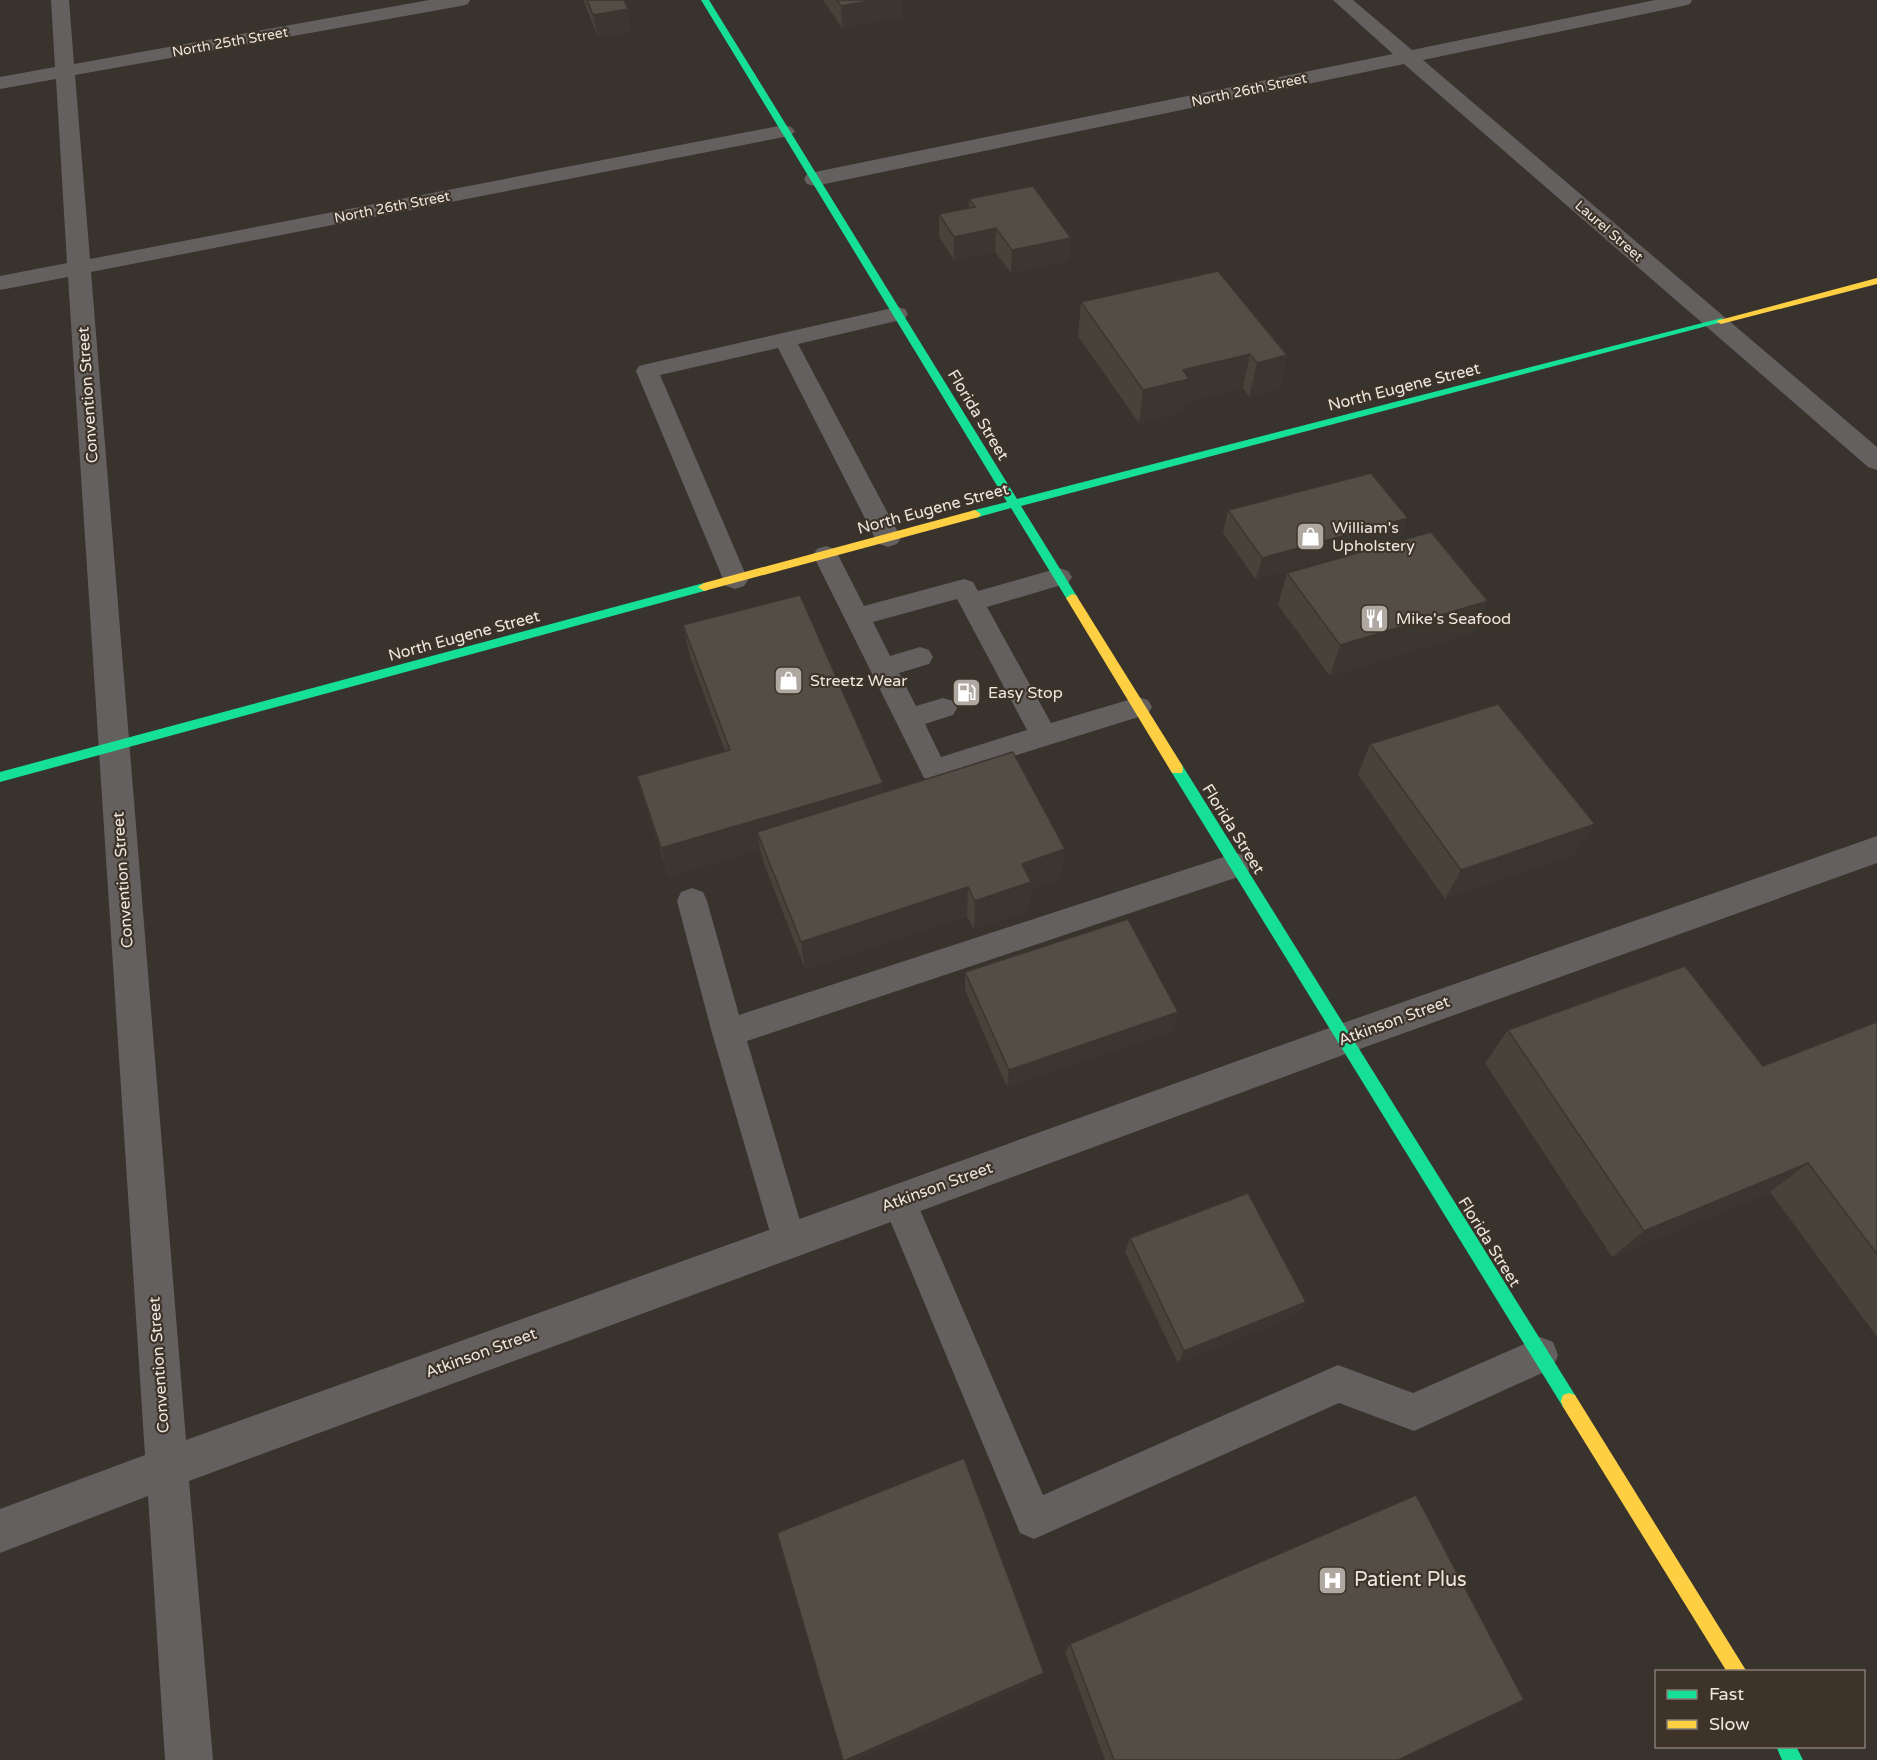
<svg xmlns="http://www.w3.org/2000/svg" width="1877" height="1760" viewBox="0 0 1877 1760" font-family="'Varela Round',sans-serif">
<rect width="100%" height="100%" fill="#38332d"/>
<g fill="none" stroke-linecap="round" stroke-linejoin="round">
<g fill="#63605f" fill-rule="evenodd">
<polygon points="897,307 905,309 908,314 905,319 798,344 901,538 897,544 888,547 879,544 875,538 778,348 660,375 748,580 744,586 735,589 726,586 636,371 639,366 647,364"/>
<path d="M826,546L835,549L864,606L964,579L973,582L978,591L1059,568L1068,571L1072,577L1068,583L987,607L1051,723L1138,697L1148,700L1152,707L1148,714L934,781L924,778L813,555L817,549ZM957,599L1027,730L941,757L925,724L953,715L957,708L953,701L943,698L916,706L899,673L929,664L933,657L929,650L920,647L890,656L873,622Z"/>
<polygon points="1236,853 1247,856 1251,865 1247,874 747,1041 806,1241 800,1253 788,1258 776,1253 712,1033 677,901 681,892 692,888 703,892 707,901 739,1015"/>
<polygon points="899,1184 911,1189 1043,1495 1338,1365 1413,1393 1540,1337 1553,1342 1558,1355 1553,1368 1414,1431 1339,1403 1034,1539 1020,1533 882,1201 887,1189"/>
</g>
<g fill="#63605f" fill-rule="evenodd">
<polygon points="51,0 69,0 74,64 429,0 470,0 468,4 461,6 75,75 90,259 784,125 791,127 795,131 791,135 784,137 91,272 186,1440 1343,1023 1877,836 1877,863 1343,1055 189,1481 213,1760 165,1760 148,1496 0,1553 0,1509 145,1455 68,277 0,290 0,276 67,263 56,79 0,89 0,77 55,67"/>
<polygon points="1333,0 1353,0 1412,50 1655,0 1692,0 1690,4 1683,6 1423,60 1877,447 1877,470 1868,467 1404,64 815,186 807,184 804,179 807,174 815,172 1393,54"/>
</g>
<g fill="#16e098" fill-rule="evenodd">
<polygon points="701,0 709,0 1017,499 1718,319 1721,318 1726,321 1021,506 1078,598 1076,601 1068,601 1011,508 975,518 971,517 971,511 1007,502"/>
<polygon points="704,583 710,587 708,590 0,782 0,772"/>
<polygon points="1177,764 1182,765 1575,1395 1577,1401 1575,1407 1569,1409 1563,1407 1172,773 1171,769 1172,765"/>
<polygon points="1776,1746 1796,1746 1803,1760 1782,1760"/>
</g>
<g fill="#ffcf43" fill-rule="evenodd">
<polygon points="1877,278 1877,284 1721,324 1716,321"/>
<polygon points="975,510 981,514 979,517 704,591 698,587 704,583"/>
<polygon points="1072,594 1076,595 1182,765 1183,769 1182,773 1172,773 1066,598"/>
<polygon points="1569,1393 1575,1395 1747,1672 1727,1672 1563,1407 1561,1401 1563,1395"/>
</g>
</g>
<g fill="#48423b">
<polygon points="583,0 624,0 631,31 598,37"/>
<polygon points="823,0 902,0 902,17 842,28"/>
<polygon points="969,199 1069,261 1011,273 995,252 954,260 939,237 939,214 969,208"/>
<polygon points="1081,302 1287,355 1279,389 1249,397 1243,388 1185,402 1183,412 1139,423 1078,336"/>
<polygon points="1371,473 1256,580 1223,533 1228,510"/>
<polygon points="1287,573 1473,633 1330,676 1278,605"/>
<polygon points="683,625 883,783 883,792 1061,878 1031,889 1028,911 974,929 967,916 805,969 763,861 760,849 669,877 646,806 637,776 725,751 690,657"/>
<polygon points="1370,744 1576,853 1445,899 1358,775"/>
<polygon points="965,972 1178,1012 1173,1030 1007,1087 965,990"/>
<polygon points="1877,1022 1877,1337 1770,1192 1612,1257 1485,1063 1508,1030 1763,1066"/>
<polygon points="1130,1238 1297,1315 1178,1363 1125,1252"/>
<polygon points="1070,1644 1398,1760 1105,1760 1065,1652"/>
</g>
<g fill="#3b3630">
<polygon points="874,0 902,0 902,17 842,28 841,6"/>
<polygon points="628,9 631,31 598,37 593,15"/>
<polygon points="996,228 995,252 954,260 954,237"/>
<polygon points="1071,238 1069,261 1011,273 1012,250"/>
<polygon points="1250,354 1243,388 1185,402 1183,412 1139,423 1143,390 1183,370"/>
<polygon points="1287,355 1279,389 1249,397 1257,363"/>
<polygon points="1408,518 1399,541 1256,580 1262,558"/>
<polygon points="1488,601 1473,633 1330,676 1340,645"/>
<polygon points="883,783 884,813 757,832 760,849 669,877 661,848"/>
<polygon points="1595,824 1576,853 1445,899 1461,870"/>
<polygon points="1065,849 1061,878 1031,889 1028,911 974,929 975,901 1022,864"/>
<polygon points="968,887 967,916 805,969 801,942"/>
<polygon points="1178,1012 1173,1030 1007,1087 1009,1070"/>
<polygon points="1808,1163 1770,1192 1612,1257 1644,1231"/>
<polygon points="1306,1302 1297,1315 1178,1363 1184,1351"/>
<polygon points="1044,1673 1039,1679 856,1760 846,1760"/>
</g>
<g fill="#544d45" stroke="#3b3630" stroke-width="1.5">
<polygon points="587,0 624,0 628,9 593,15"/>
<polygon points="837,0 874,0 841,6"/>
<polygon points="1033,186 1071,238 1012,250 996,228 954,237 939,214 975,207 969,199"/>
<polygon points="1218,271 1287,355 1257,363 1250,354 1183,370 1189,379 1143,390 1081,302"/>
<polygon points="1371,473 1408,518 1262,558 1228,510"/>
<polygon points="1431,532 1488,601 1340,645 1287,573"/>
<polygon points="800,595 883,783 661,848 637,776 730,750 683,625"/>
<polygon points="1498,704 1595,824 1461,870 1370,744"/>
<polygon points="1013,752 1065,849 1022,864 1031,882 975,901 968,887 801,942 757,832"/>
<polygon points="1128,919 1178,1012 1009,1070 965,972"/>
<polygon points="1685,966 1763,1066 1877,1022 1877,1254 1808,1163 1644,1231 1508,1030"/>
<polygon points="1248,1193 1306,1302 1184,1351 1130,1238"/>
<polygon points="964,1458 1044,1673 846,1760 843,1760 777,1533"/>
<polygon points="1416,1495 1524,1700 1398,1760 1114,1760 1070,1644"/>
</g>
<defs>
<symbol id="shop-square" viewBox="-11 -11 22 22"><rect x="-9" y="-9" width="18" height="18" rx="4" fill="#aea8a1" stroke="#3d3328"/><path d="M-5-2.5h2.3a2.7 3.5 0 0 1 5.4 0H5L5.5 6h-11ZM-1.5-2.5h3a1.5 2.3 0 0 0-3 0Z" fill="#fff"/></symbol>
<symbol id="restaurant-square" viewBox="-11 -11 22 22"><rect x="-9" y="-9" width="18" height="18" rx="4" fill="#aea8a1" stroke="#3d3328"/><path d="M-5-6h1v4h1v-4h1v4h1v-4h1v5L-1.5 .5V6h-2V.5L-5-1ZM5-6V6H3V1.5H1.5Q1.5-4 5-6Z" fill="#fff"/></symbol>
<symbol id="fuel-square" viewBox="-11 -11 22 22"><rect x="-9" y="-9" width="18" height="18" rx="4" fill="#aea8a1" stroke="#3d3328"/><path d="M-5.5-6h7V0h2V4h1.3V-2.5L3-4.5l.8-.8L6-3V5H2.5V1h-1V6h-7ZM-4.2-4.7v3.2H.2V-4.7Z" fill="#fff"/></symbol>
<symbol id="hospital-square" viewBox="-11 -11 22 22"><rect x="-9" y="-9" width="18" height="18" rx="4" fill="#aea8a1" stroke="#3d3328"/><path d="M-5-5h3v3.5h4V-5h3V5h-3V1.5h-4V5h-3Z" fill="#fff"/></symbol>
</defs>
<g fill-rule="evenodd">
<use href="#shop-square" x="1294" y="520" width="33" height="33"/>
<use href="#restaurant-square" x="1358" y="602" width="33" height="33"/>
<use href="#shop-square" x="772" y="664" width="33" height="33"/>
<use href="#fuel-square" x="950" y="676" width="33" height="33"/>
<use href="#hospital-square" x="1316" y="1564" width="33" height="33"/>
</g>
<g text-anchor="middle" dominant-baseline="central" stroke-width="4.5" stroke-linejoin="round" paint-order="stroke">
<g font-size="14" fill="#ede7e0" stroke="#3d3328">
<text transform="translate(230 42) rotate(-10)">North 25th Street</text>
<text transform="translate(1249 90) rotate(-12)">North 26th Street</text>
<text transform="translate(392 207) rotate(-11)">North 26th Street</text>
<text transform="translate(1609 231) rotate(41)">Laurel Street</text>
</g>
<g font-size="16" fill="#ede7e0" stroke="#3d3328">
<text transform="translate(1404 387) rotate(-14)">North Eugene Street</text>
<text transform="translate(88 395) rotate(-94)">Convention Street</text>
<text transform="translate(978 415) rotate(59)">Florida Street</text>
<text transform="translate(933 509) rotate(-15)">North Eugene Street</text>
<text transform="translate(464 636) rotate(-15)">North Eugene Street</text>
<text transform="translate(1233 829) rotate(58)">Florida Street</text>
<text transform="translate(123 880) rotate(-94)">Convention Street</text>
<text transform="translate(1394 1021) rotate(-20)">Atkinson Street</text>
<text transform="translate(937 1187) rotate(-20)">Atkinson Street</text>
<text transform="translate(1489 1242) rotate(58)">Florida Street</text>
<text transform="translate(481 1353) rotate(-20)">Atkinson Street</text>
<text transform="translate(159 1365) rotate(-94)">Convention Street</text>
</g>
<g font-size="16" fill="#ede7e0" stroke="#3d3328" text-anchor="start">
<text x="1332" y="528">William's<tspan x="1332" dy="18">Upholstery</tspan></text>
<text x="1396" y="619">Mike's Seafood</text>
<text x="810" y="681">Streetz Wear</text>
<text x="988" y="693">Easy Stop</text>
</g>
<g font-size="20" fill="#ede7e0" stroke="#3d3328" text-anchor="start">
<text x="1354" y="1580">Patient Plus</text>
</g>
</g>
<rect x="1655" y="1670" width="210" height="78" fill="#3d3328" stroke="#837b72" stroke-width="1.5"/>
<rect x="1667" y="1690" width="30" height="9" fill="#16e098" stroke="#837b72" stroke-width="1.5"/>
<text x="1709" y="1700" font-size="18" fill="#ede7e0">Fast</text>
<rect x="1667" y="1720" width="30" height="9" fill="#ffcf43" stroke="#837b72" stroke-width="1.5"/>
<text x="1709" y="1730" font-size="18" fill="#ede7e0">Slow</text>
</svg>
